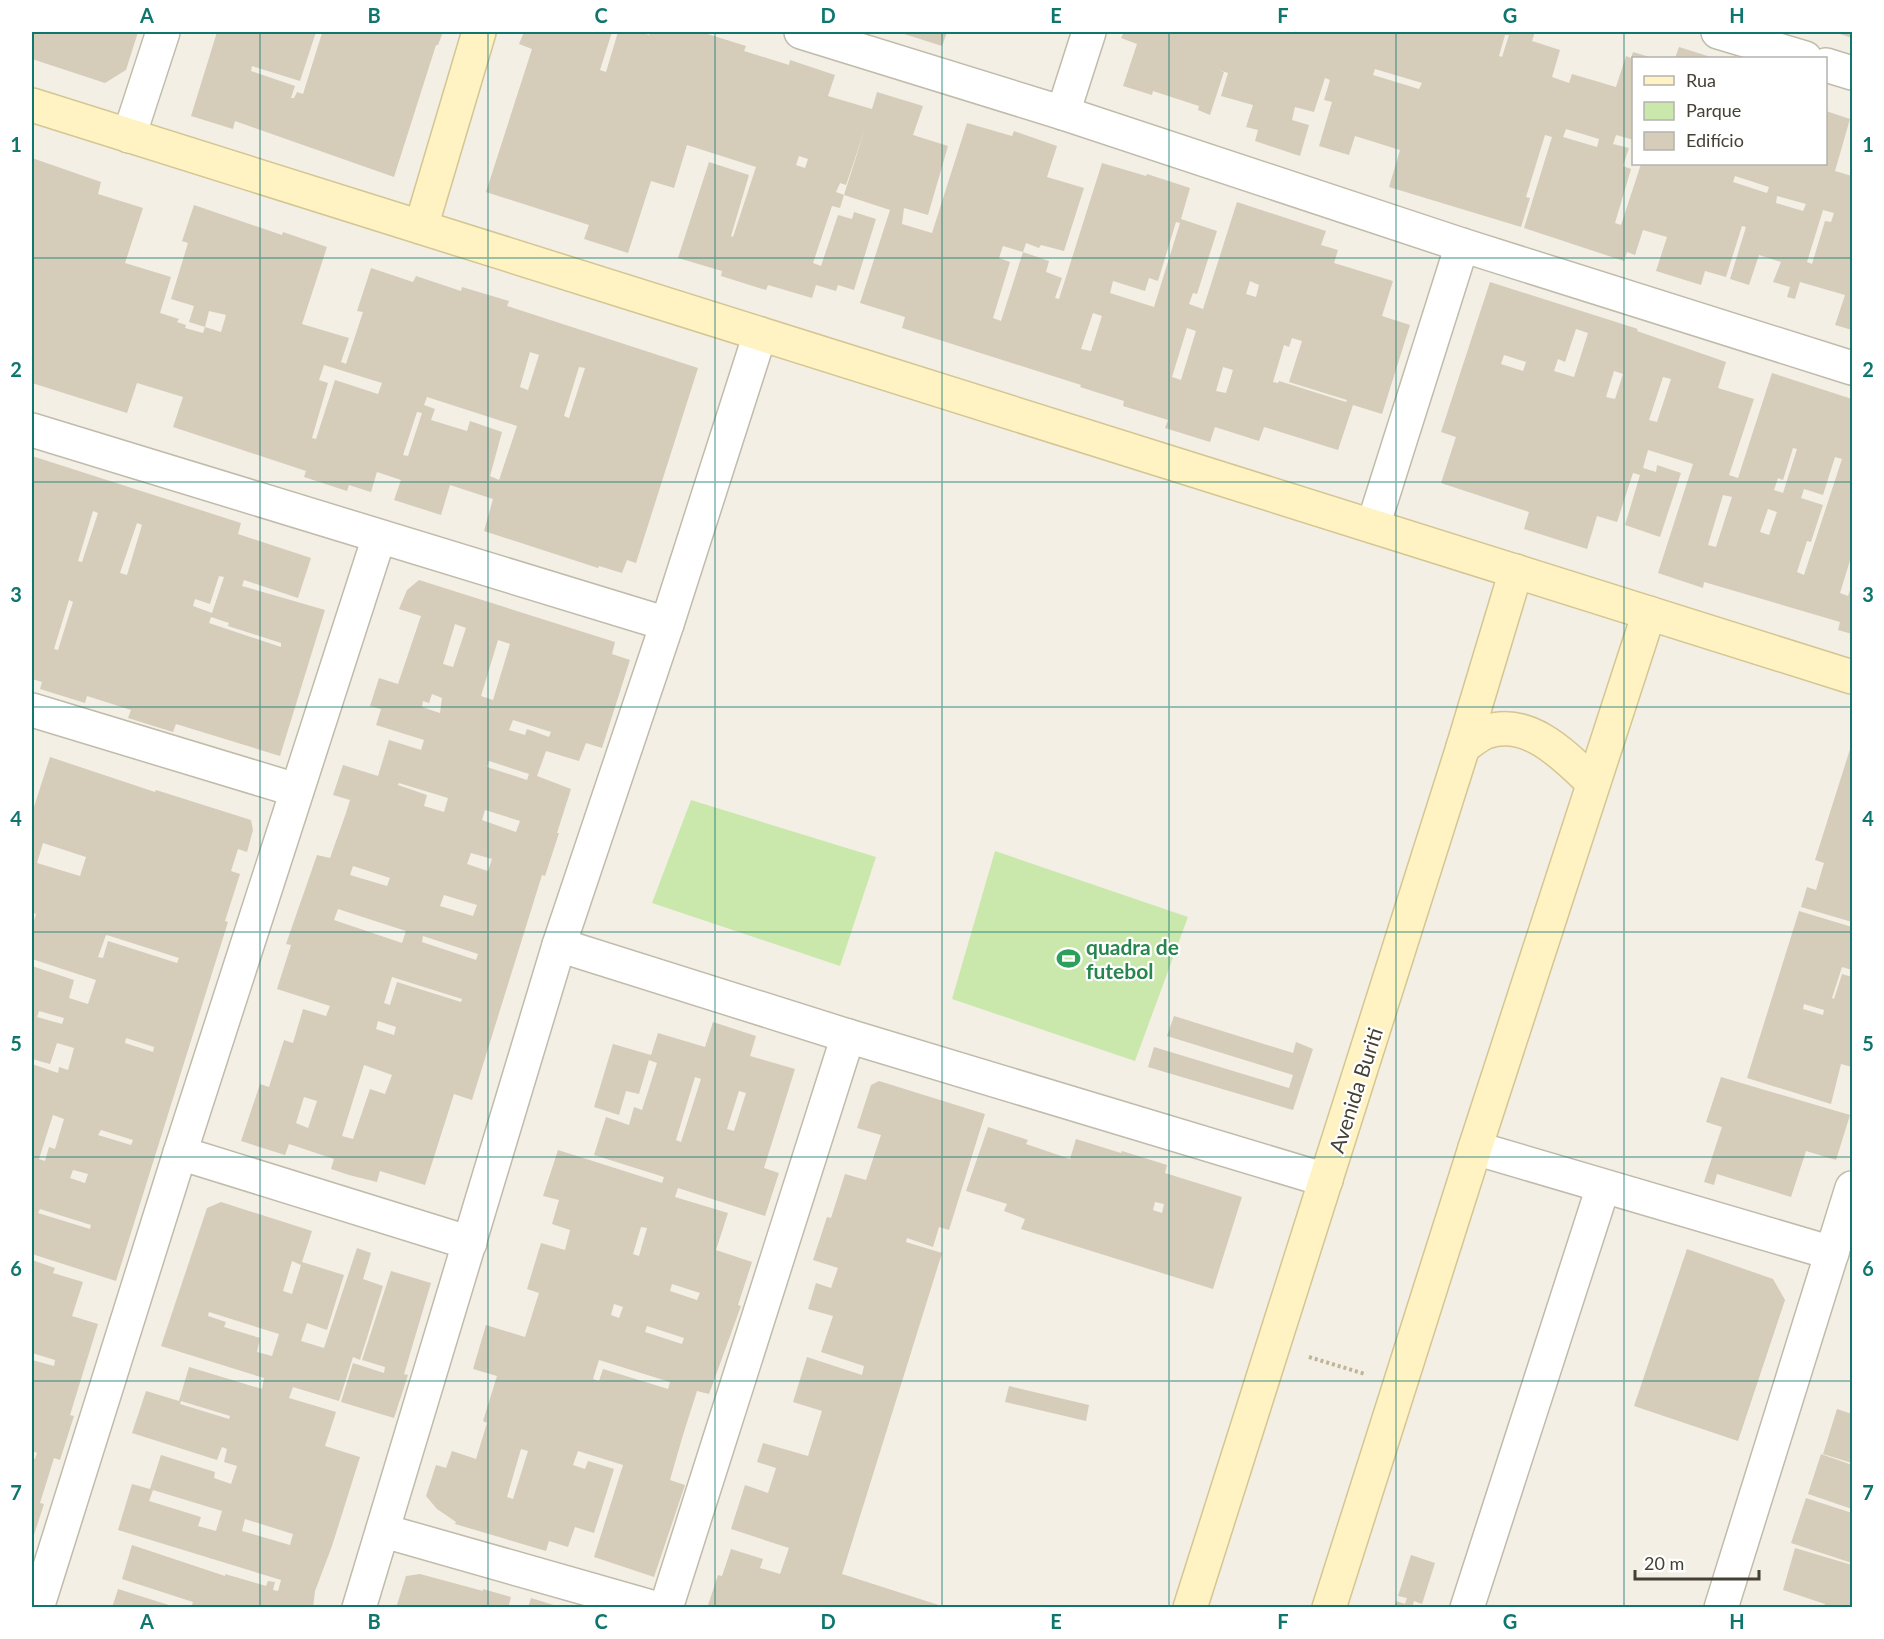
<svg xmlns="http://www.w3.org/2000/svg" width="1884" height="1639" viewBox="0 0 1884 1639" font-family="Lato,sans-serif">
<rect width="100%" height="100%" fill="#f3efe5"/>
<g fill="#cae8ac">
<polygon points="691,800 876,857 840,966 652,903"/>
<polygon points="995,851 1188,917 1135,1061 952,999"/>
</g>
<g fill="#d5ccba" fill-rule="evenodd">
<polygon points="32,32 138,32 126,70 105,83 32,59"/>
<polygon points="217,32 316,32 300,81 252,66 251,71 295,86 291,98 294,98 297,92 303,94 322,33 318,32 443,32 438,45 436,45 394,177 235,121 233,129 191,116"/>
<path d="M524,32H612L600,70L606,72L618,32H640L649,35L650,32H692L698,34L701,32L746,46L744,51L789,65L790,60L835,75L828,96L872,109L877,92L923,106L913,135L948,146L928,215L904,208L902,224L932,233L967,123L1012,136L1014,131L1057,146L1047,177L1084,188L1064,251L1041,245L1039,248L1026,243L1023,252L1049,261L1046,272L1062,278L1055,298L1059,299L1102,163L1146,176L1147,174L1190,188L1181,219L1217,231L1197,294L1193,293L1189,304L1203,309L1237,202L1326,231L1321,245L1338,250L1334,263L1393,281L1382,316L1410,325L1382,414L1353,405L1338,450L1264,427L1259,441L1215,427L1210,442L1165,428L1168,420L1123,406L1124,401L1080,387L1081,385L902,328L905,317L860,303L890,210L844,195L865,129L846,185L840,183L836,192L844,195L840,208L832,206L813,263L821,266L838,215L852,219L854,212L876,219L854,290L838,285L836,291L816,285L812,298L768,285L766,290L721,276L722,271L678,258L709,162L749,175L731,236L733,237L756,167L687,145L674,188L651,181L628,253L584,239L589,225L486,192L532,49L519,44ZM799,156L808,159L805,168L796,165ZM1176,222L1180,223L1154,307L1110,293L1113,281L1145,291L1149,278L1158,281ZM1003,246L1023,252L1001,321L993,318L1010,262L999,258ZM1250,281L1259,285L1256,297L1246,294ZM1093,313L1102,316L1091,351L1081,349ZM1187,328L1196,331L1181,380L1172,377ZM1292,338L1302,341L1289,382L1347,400L1346,402L1279,381L1278,383L1273,382L1284,345L1289,347ZM1223,367L1233,370L1226,393L1216,391Z"/>
<polygon points="898,32 947,32 942,46"/>
<path d="M1124,32H1339L1345,34L1346,32H1535L1532,41L1560,50L1552,77L1569,83L1572,74L1616,87L1626,56L1631,58L1633,52L1653,58H1634V140L1616,135L1613,144L1629,148L1623,166L1631,169L1615,223L1621,225L1641,164H1826V111L1850,119L1835,171L1852,176V330L1835,325L1845,295L1800,282L1795,299L1787,297L1790,287L1773,282L1781,262L1759,255L1749,285L1730,279L1746,227L1742,226L1726,277L1705,271L1701,285L1656,271L1667,237L1643,230L1635,255L1627,252L1624,261L1524,228L1552,137L1545,135L1526,197L1530,198L1521,227L1389,187L1400,150L1355,136L1349,155L1319,146L1332,102L1324,100L1330,80L1325,78L1314,112L1295,107L1292,120L1309,125L1300,156L1255,141L1258,130L1246,127L1253,105L1221,96L1228,73L1216,69L1224,72L1210,115L1198,110L1199,106L1153,91L1152,95L1123,86L1137,44L1121,38ZM1505,35H1509L1502,57L1499,56ZM1375,69L1422,83L1419,89L1373,75ZM1566,129L1599,139L1597,147L1563,137ZM1735,176L1769,187L1767,193L1733,182ZM1777,196L1806,204L1803,211L1776,203ZM1823,210L1834,213L1831,222L1825,221L1812,264L1807,262Z"/>
<polygon points="1834,32 1852,32 1852,38"/>
<polygon points="1679,47 1714,58 1675,58"/>
<path d="M32,158L101,182L98,194L143,208L125,263L171,277L160,313L179,319L177,322L186,325L185,328L203,333L205,327L221,332L226,315L209,311L205,327L189,322L194,306L171,299L188,243L182,241L194,205L282,235L283,232L327,247L302,324L349,338L341,362L346,364L363,312L357,311L371,268L413,282L416,276L461,291L462,287L509,301L507,306L698,368L636,563L627,560L622,573L599,566L598,568L484,531L493,499L450,485L441,515L394,500L401,480L377,472L371,492L349,485L347,491L304,477L306,471L173,427L183,397L137,383L127,413L32,383V279L34,273L32,272ZM530,352L539,355L528,390L520,387ZM324,365L382,383L378,394L335,380L316,439L312,438L328,383L319,380ZM579,367L585,368L569,418L564,416ZM427,397L517,426L499,480L490,476L502,432L470,421L467,431L431,420L435,409L424,405ZM417,412L422,413L408,456L403,455Z"/>
<path d="M1490,282L1638,329L1637,331L1726,362L1718,388L1754,399L1729,475L1738,478L1772,373L1852,399V554L1840,593L1848,596L1852,584V634L1838,630L1840,622L1704,582L1703,588L1658,573L1693,464L1648,450L1643,468L1656,472L1657,465L1681,473L1660,537L1625,525L1640,475L1633,473L1617,522L1597,516L1587,549L1524,529L1529,512L1441,483L1456,437L1441,432ZM1576,329L1588,333L1574,377L1554,371L1558,359L1565,362ZM1504,355L1526,362L1523,371L1501,364ZM1614,371L1623,374L1615,399L1606,397ZM1663,377L1671,379L1657,422L1649,420ZM1793,448L1797,449L1783,493L1774,490L1778,478L1783,480ZM1835,457L1842,459L1804,575L1797,572L1807,541L1811,542L1823,505L1801,498L1804,489L1823,495ZM1723,495L1732,497L1716,547L1708,545ZM1768,509L1777,512L1769,535L1760,532Z"/>
<path d="M32,456L241,523L238,534L311,558L298,598L244,580L242,586L325,610L280,756L176,724L173,732L128,718L131,710L87,696L85,703L40,689L42,682L32,679ZM93,511L98,513L82,562L78,561ZM137,523L142,525L127,575L120,573ZM219,576L224,577L212,613L193,606L195,599L210,604ZM69,600L73,602L58,650L54,649ZM211,617L229,623L228,626L281,643V647L209,623Z"/>
<path d="M419,580L615,642L612,654L630,660L602,748L586,743L579,761L546,751L537,776L571,789L557,833H559L545,876L542,875L472,1100L454,1094L425,1185L380,1171L377,1182L349,1175L331,1169L334,1159L289,1144L285,1155L241,1141L260,1084L269,1087L284,1040L293,1043L303,1009L326,1016L330,1006L277,989L291,945L286,944L317,855L330,858L346,813L350,800L333,795L343,765L378,776L389,740L421,750L424,740L376,725L381,709L370,706L379,678L398,684L421,616L399,609L407,590ZM455,624L466,628L453,667L443,664ZM498,640L510,644L493,700L481,696ZM432,694L442,698L440,713L422,707L423,701L429,703ZM513,720L551,732L549,737L527,729L525,735L509,730ZM489,761L529,774L527,780L487,767ZM399,783L448,798L444,812L424,806L427,795L398,785ZM485,810L520,821L516,832L482,820ZM471,853L492,859L488,871L467,864ZM353,866L390,878L387,886L350,875ZM444,895L477,905L473,916L440,906ZM338,909L406,931L402,943L334,920ZM423,936L478,954L476,960L422,942ZM392,977L462,999L461,1002L397,982L390,1005L384,1003ZM378,1021L396,1027L394,1035L376,1029ZM364,1065L392,1075L385,1094L370,1089L353,1139L342,1136ZM304,1097L317,1101L308,1128L296,1123Z"/>
<polygon points="1852,743 1852,922 1801,907 1807,887 1816,890 1824,863 1815,860"/>
<path d="M50,757L155,792L156,790L251,820L253,830L247,852L238,849L231,871L240,874L225,921L228,922L116,1281L32,1254V1112L33,1109H32V1064L58,1073L59,1067L68,1070L74,1048L57,1043L50,1064L32,1059V966L74,980L69,998L88,1004L96,980L32,959V927L36,914L32,912V813ZM43,843L86,857L80,876L37,863ZM106,935L110,936L179,958L177,963L108,941L103,958L98,957ZM39,1011L64,1018L62,1024L37,1017ZM126,1038L154,1047L153,1052L125,1043ZM53,1115L64,1119L55,1149L49,1147L45,1161L39,1159ZM101,1130L133,1140L131,1145L98,1135ZM73,1170L88,1174L85,1183L70,1178ZM40,1209L91,1225L90,1229L38,1213Z"/>
<path d="M1799,911L1852,927V970L1842,967L1832,998L1834,999L1842,974L1852,977V1067L1841,1064L1831,1104L1747,1078ZM1804,1004L1824,1010L1823,1015L1803,1009Z"/>
<polygon points="1174,1016 1293,1053 1296,1042 1313,1049 1293,1110 1148,1067 1154,1047 1289,1088 1293,1075 1167,1036"/>
<path d="M713,1022L756,1036L750,1056L795,1069L764,1168L779,1173L765,1216L678,1188L675,1197L728,1213L716,1250L752,1262L738,1305L741,1306L709,1394L697,1391L683,1435L670,1480L685,1485L654,1577L594,1557L623,1465L578,1451L573,1465L585,1469L588,1461L614,1469L594,1533L575,1527L568,1547L549,1541L546,1551L455,1524L456,1522L437,1509L426,1496L436,1465L446,1468L452,1451L476,1459L487,1423L483,1421L497,1376L473,1369L486,1325L525,1337L539,1293L527,1289L541,1243L565,1250L570,1230L552,1224L559,1200L543,1196L558,1150L662,1183L664,1177L594,1155L606,1117L629,1125L634,1107L642,1110L657,1063L649,1060L639,1094L626,1091L619,1115L594,1107L613,1044L651,1055L658,1033L705,1047ZM695,1077L701,1079L681,1142L676,1140ZM739,1091L746,1093L734,1131L727,1129ZM641,1227L647,1228L639,1256L633,1254ZM672,1284L700,1293L697,1300L670,1291ZM614,1304L623,1307L619,1318L611,1315ZM647,1326L684,1338L682,1344L645,1332ZM599,1360L670,1382L668,1389L603,1369L599,1381L593,1379ZM521,1449L528,1451L513,1499L507,1497Z"/>
<polygon points="1721,1077 1850,1115 1836,1160 1806,1151 1791,1197 1717,1174 1714,1185 1704,1182 1722,1127 1706,1122"/>
<polygon points="879,1081 985,1114 949,1230 939,1227 933,1247 907,1238 906,1242 942,1253 842,1574 948,1608 707,1608 718,1575 722,1576 731,1549 763,1559 760,1568 780,1574 789,1548 731,1529 745,1485 768,1493 776,1468 757,1462 763,1443 808,1456 822,1411 793,1402 807,1357 862,1375 864,1366 821,1352 833,1316 808,1309 816,1283 831,1288 838,1268 813,1260 827,1217 831,1218 845,1174 866,1180 881,1135 857,1128 871,1085"/>
<path d="M988,1127L1028,1140L1026,1144L1070,1159L1076,1139L1121,1153L1122,1151L1167,1165L1165,1173L1242,1197L1213,1289L1021,1229L1025,1219L1004,1211L1007,1204L966,1191ZM1155,1202L1164,1204L1162,1213L1153,1210Z"/>
<path d="M221,1202L312,1231L302,1262L344,1275L327,1330L307,1323L301,1341L324,1348L357,1248L371,1253L363,1279L383,1286L360,1360L353,1357L339,1401L293,1387L289,1398L336,1412L325,1446L360,1457L332,1546L315,1591L313,1608H191L193,1602L122,1579L132,1545L225,1576V1574L266,1586L268,1581L275,1582L273,1590L278,1591L281,1580L118,1530L132,1484L150,1489L161,1455L215,1472L214,1478L231,1484L237,1466L224,1462L227,1449L222,1447L217,1460L132,1433L146,1391L179,1401L189,1367L262,1389L264,1378L161,1346L207,1208ZM292,1261L301,1265L292,1294L283,1291ZM209,1312L279,1334L272,1356L257,1352L260,1338L224,1327L226,1322L208,1316ZM181,1401L230,1416L229,1419L180,1404ZM153,1490L222,1511L216,1531L198,1526L201,1517L149,1501ZM245,1519L293,1534L290,1545L242,1531Z"/>
<polygon points="1687,1249 1773,1279 1785,1300 1738,1441 1634,1406"/>
<polygon points="32,1260 55,1268 53,1273 83,1282 72,1316 98,1324 70,1415 74,1416 60,1460 54,1458 40,1503 44,1504 32,1541 32,1458 35,1459 37,1453 32,1451 32,1360 54,1366 55,1360 32,1353"/>
<polygon points="391,1271 431,1283 404,1374 408,1375 394,1418 341,1402 353,1363 384,1373 385,1367 362,1360"/>
<polygon points="1009,1386 1089,1405 1086,1421 1005,1402"/>
<polygon points="1837,1409 1852,1414 1852,1463 1823,1454"/>
<polygon points="1821,1454 1852,1465 1852,1509 1808,1494"/>
<polygon points="1806,1498 1852,1513 1852,1563 1791,1543"/>
<polygon points="1795,1548 1852,1565 1852,1608 1824,1608 1825,1604 1783,1590"/>
<polygon points="1411,1555 1435,1563 1422,1604 1414,1601 1412,1608 1394,1608 1396,1601 1405,1604 1407,1598 1398,1596"/>
<polygon points="420,1574 483,1591 483,1589 511,1597 508,1608 396,1608 406,1576"/>
<polygon points="118,1589 175,1607 175,1608 112,1608"/>
<polygon points="531,1598 560,1607 560,1608 528,1608"/>
</g>
<g fill="none" stroke-linecap="round" stroke-linejoin="round">
<defs>
<g id="street">
<polyline points="801,32 1063,113 1462,245 1852,368"/>
<polyline points="1718,32 1805,58"/>
<polyline points="1826,65 1852,73"/>
<polyline points="1063,113 1089,32"/>
<polyline points="129,136 163,32"/>
<polyline points="32,430 667,624"/>
<polyline points="1373,526 1462,245"/>
<polyline points="32,710 296,790"/>
<polyline points="559,945 848,1036 1326,1180"/>
<polyline points="1475,1148 1832,1253"/>
<polyline points="180,1153 470,1243"/>
<polyline points="384,1531 655,1608"/>
<polyline points="37,1608 180,1153 379,537"/>
<polyline points="359,1608 559,945 667,624 760,334"/>
<polyline points="666,1608 848,1036"/>
<polyline points="1467,1608 1603,1187"/>
<polyline points="1721,1608 1852,1188"/>
</g>
<g id="secondary">
<polyline points="32,105 1852,677"/>
<polyline points="421,227 479,32"/>
<path d="M1463,747C1470,742 1478,735 1486,732C1529,717 1566,757 1593,783"/>
<polyline points="1190,1608 1463,747 1516,571"/>
<polyline points="1329,1608 1475,1148 1649,613"/>
</g>
</defs>
<use href="#street" stroke="#c1bbaa" stroke-width="36"/>
<use href="#secondary" stroke="#d4c693" stroke-width="36"/>
<polyline stroke="#c0b498" stroke-width="4" stroke-dasharray="3 3" stroke-linecap="butt" points="1309,1357 1365,1374"/>
<use href="#street" stroke="#fff" stroke-width="33"/>
<use href="#secondary" stroke="#fff3c3" stroke-width="33"/>
</g>
<path fill="none" stroke="#0f766e" stroke-width="1.5" stroke-opacity="0.55" d="M260,32V1608M488,32V1608M715,32V1608M942,32V1608M1169,32V1608M1396,32V1608M1624,32V1608M32,258H1852M32,482H1852M32,707H1852M32,932H1852M32,1157H1852M32,1381H1852"/>
<defs>
<symbol id="stadium-bare" viewBox="-9 -9 18 18"><path d="M0-5a6.5 5 0 1 0 0 10a6.5 5 0 1 0 0-10ZM-3.5-1.8h7v3.6h-7Z" fill="#2e9e5b" stroke="#fff" stroke-width="2.5" paint-order="stroke"/></symbol>
</defs>
<g fill-rule="evenodd">
<use href="#stadium-bare" x="1052" y="942" width="33" height="33"/>
</g>
<g text-anchor="middle" dominant-baseline="central" stroke-width="4.5" stroke-linejoin="round" paint-order="stroke">
<g font-size="21" font-weight="bold" fill="#27864d" stroke="#fff" text-anchor="start">
<text x="1086" y="946">quadra de<tspan x="1086" dy="24">futebol</tspan></text>
</g>
<g font-size="21" fill="#454034" stroke="#fff">
<text transform="translate(1355 1090) rotate(-72)">Avenida Buriti</text>
</g>
</g>
<rect width="1884" height="1639" fill="none" stroke="#ffffff" stroke-width="66"/>
<rect x="1632" y="57" width="195" height="108" fill="#ffffff" stroke="#b5b3ae" stroke-width="1.5"/>
<rect x="1644" y="76" width="30" height="9" fill="#fff3c3" stroke="#b5b3ae" stroke-width="1.5"/>
<text x="1686" y="87" font-size="18" fill="#454034">Rua</text>
<rect x="1644" y="102" width="30" height="18" fill="#cae8ac" stroke="#b5b3ae" stroke-width="1.5"/>
<text x="1686" y="117" font-size="18" fill="#454034">Parque</text>
<rect x="1644" y="132" width="30" height="18" fill="#d5ccba" stroke="#b5b3ae" stroke-width="1.5"/>
<text x="1686" y="147" font-size="18" fill="#454034">Edifício</text>
<path d="M1635 1570v9h124v-9" fill="none" stroke="#454034" stroke-width="3"/>
<text x="1644" y="1570" font-size="18" fill="#454034" stroke="#ffffff" stroke-width="4.5" paint-order="stroke">20 m</text>
<rect x="33" y="33" width="1818" height="1573" fill="none" stroke="#0f766e" stroke-width="2"/>
<g font-size="20" text-anchor="middle" font-weight="bold" fill="#0f766e">
<text x="147" y="23">A</text>
<text x="374" y="23">B</text>
<text x="601" y="23">C</text>
<text x="828" y="23">D</text>
<text x="1056" y="23">E</text>
<text x="1283" y="23">F</text>
<text x="1510" y="23">G</text>
<text x="1737" y="23">H</text>
<text x="16" y="152">1</text>
<text x="1868" y="152">1</text>
<text x="16" y="377">2</text>
<text x="1868" y="377">2</text>
<text x="16" y="602">3</text>
<text x="1868" y="602">3</text>
<text x="16" y="826">4</text>
<text x="1868" y="826">4</text>
<text x="16" y="1051">5</text>
<text x="1868" y="1051">5</text>
<text x="16" y="1276">6</text>
<text x="1868" y="1276">6</text>
<text x="16" y="1500">7</text>
<text x="1868" y="1500">7</text>
<text x="147" y="1629">A</text>
<text x="374" y="1629">B</text>
<text x="601" y="1629">C</text>
<text x="828" y="1629">D</text>
<text x="1056" y="1629">E</text>
<text x="1283" y="1629">F</text>
<text x="1510" y="1629">G</text>
<text x="1737" y="1629">H</text>
</g>
</svg>
